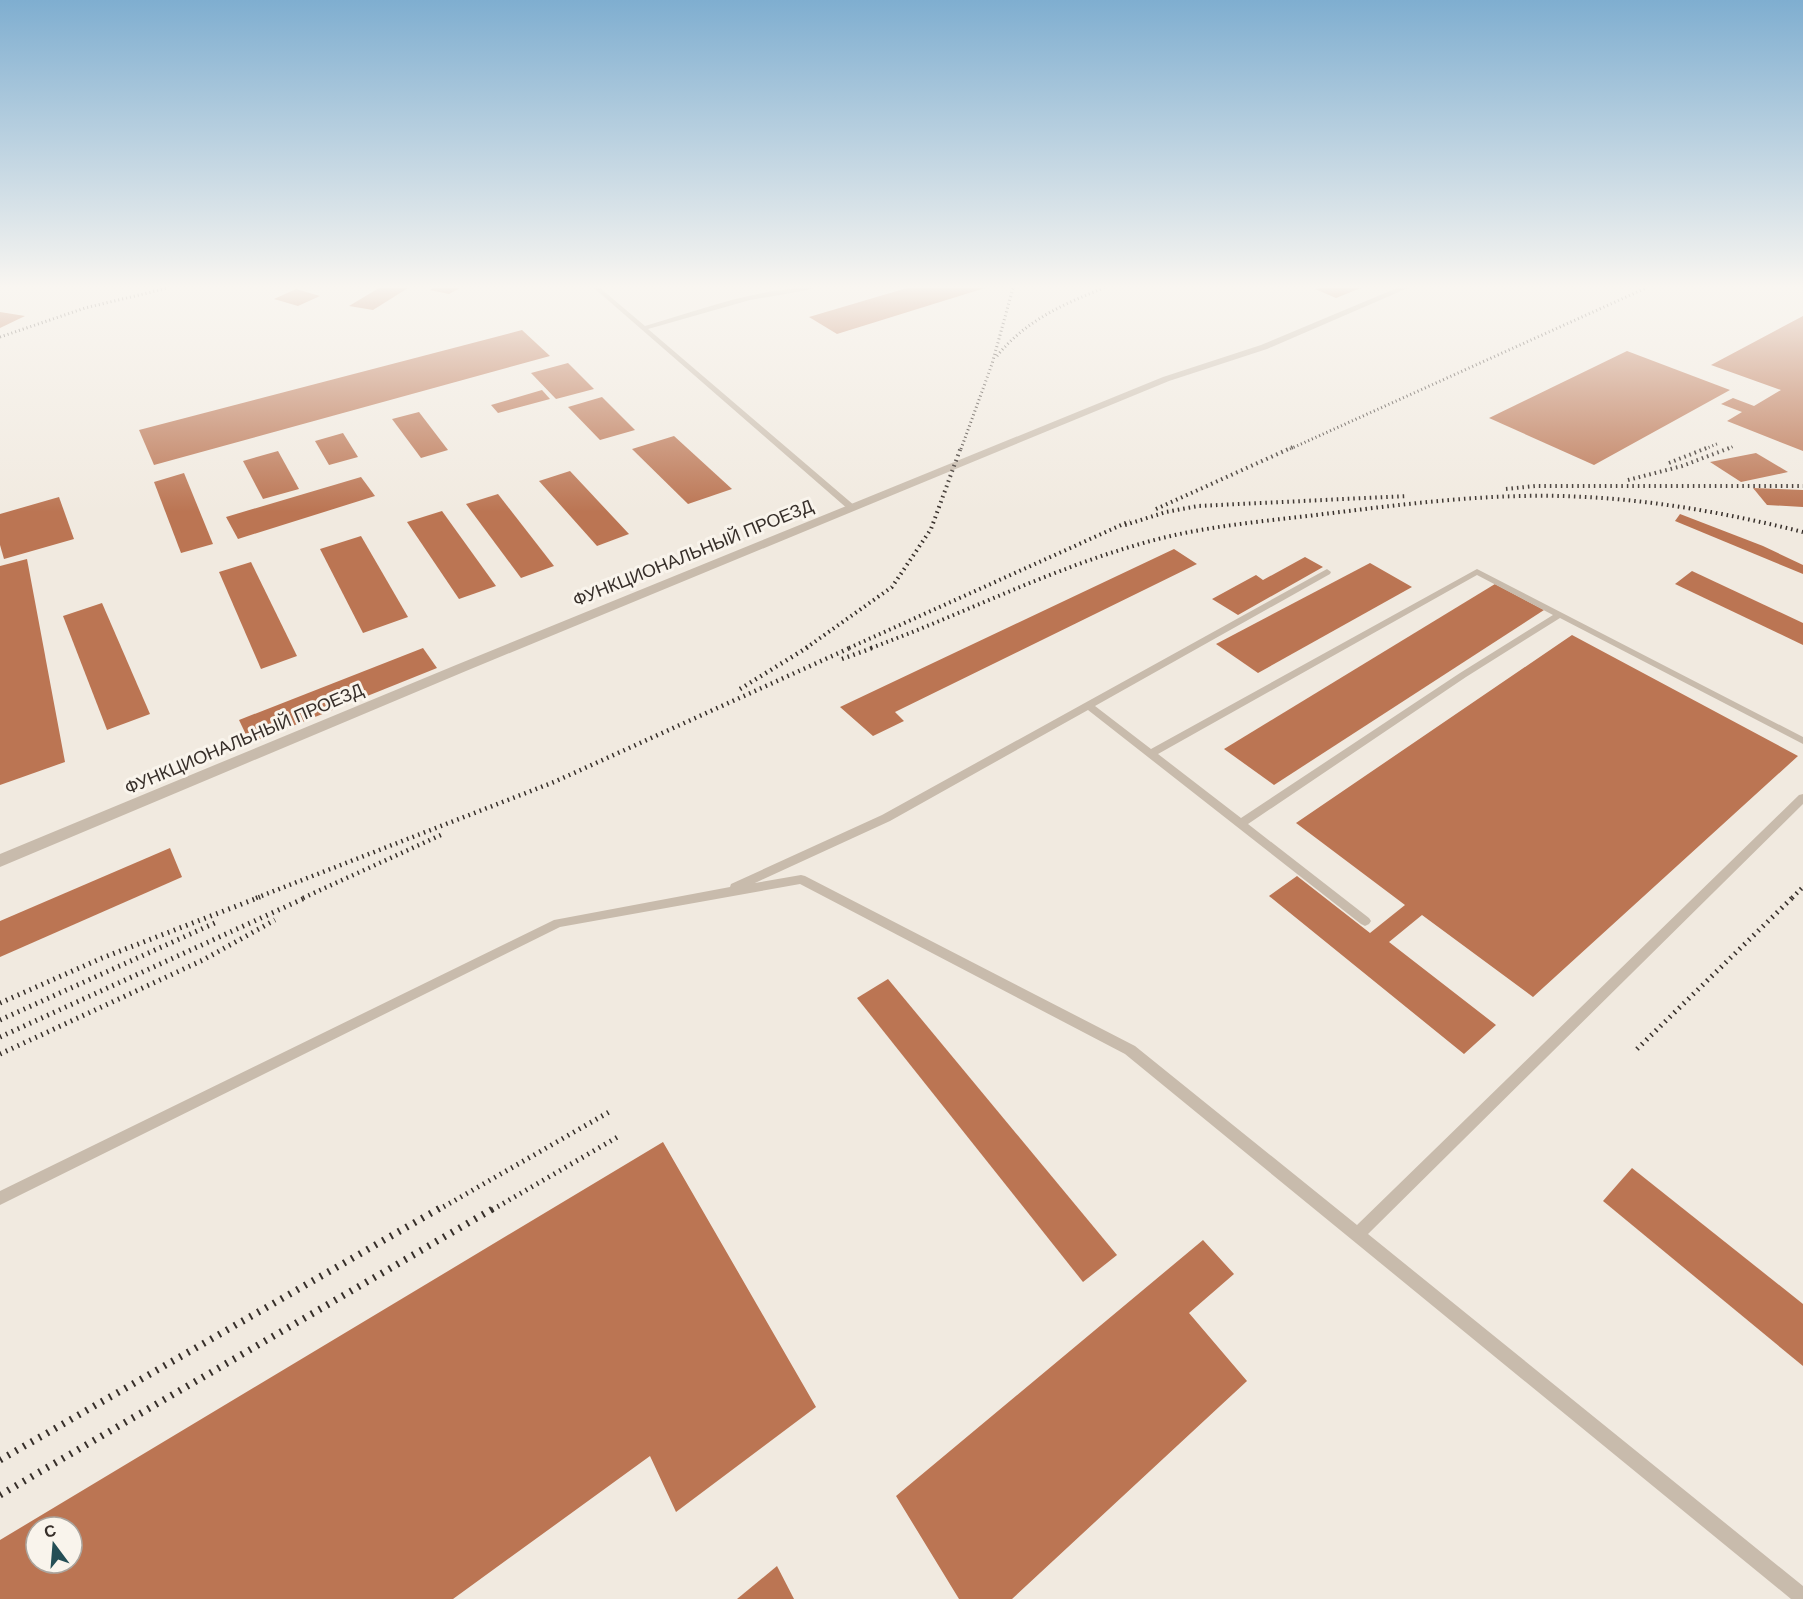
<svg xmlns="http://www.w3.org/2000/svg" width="1803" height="1599" viewBox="0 0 1803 1599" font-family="Helvetica,sans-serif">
<rect width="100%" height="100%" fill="#f1eae0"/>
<g fill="#bb7553" fill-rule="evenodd">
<polygon points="379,288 408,288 373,310 349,306"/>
<polygon points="433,288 460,288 449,294 430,290"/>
<polygon points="907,288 985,288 837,334 809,317"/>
<polygon points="1320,288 1361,288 1336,298 1315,289"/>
<polygon points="296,289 320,296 298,306 274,299"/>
<polygon points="0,312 25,316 0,328"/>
<polygon points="1803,316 1803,451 1727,421 1742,412 1721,404 1733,398 1754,406 1781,390 1711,365"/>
<polygon points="522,330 550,356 154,465 139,430"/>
<polygon points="1627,351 1730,390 1594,465 1489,418"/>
<polygon points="568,363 594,389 556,399 531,373"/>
<polygon points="542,390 550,399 498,413 491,405"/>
<polygon points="602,397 635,430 600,440 568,407"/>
<polygon points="419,412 448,450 421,458 392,419"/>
<polygon points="343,433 358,457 329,465 315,441"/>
<polygon points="674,436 732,489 688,504 632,449"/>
<polygon points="278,451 299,489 263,499 243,461"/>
<polygon points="1756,453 1788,472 1741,482 1710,462"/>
<polygon points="570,471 629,534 597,546 539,481"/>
<polygon points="184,473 213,544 181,553 154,482"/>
<polygon points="361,477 375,496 238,539 226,517"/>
<polygon points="1753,488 1803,490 1803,507 1767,505"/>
<polygon points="498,494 554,566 521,578 466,504"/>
<polygon points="59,497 74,539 4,559 0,545 0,514"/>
<polygon points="442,511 496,586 459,599 407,522"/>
<polygon points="1680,514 1763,546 1803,565 1803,574 1675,521"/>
<polygon points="361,536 408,617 363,633 320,549"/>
<polygon points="1174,549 1197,564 895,712 904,721 873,736 840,707"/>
<polygon points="1305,557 1323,567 1238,615 1212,599 1256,575 1263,580"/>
<polygon points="27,559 65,762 0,785 0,566"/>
<polygon points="251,562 297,656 261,669 219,572"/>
<polygon points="1370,563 1412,587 1258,673 1216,644"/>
<polygon points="1692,571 1803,623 1803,645 1675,584"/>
<polygon points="1495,584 1544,610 1274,785 1224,749"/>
<polygon points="102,603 150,714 107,730 63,616"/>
<polygon points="1572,635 1798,756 1533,997 1422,915 1389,942 1496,1025 1464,1054 1269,896 1297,876 1370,933 1405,905 1296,823"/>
<polygon points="423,648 437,668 250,743 239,720"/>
<polygon points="170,848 182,877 0,957 0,921"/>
<polygon points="888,979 1117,1255 1083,1282 857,998"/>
<path d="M663,1142L816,1407L676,1512L650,1456L453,1599H0V1540ZM36,1527H72V1563H36Z"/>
<polygon points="1632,1168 1803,1304 1803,1366 1603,1201"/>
<polygon points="1203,1240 1234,1274 1189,1313 1247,1381 1012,1599 959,1599 896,1496"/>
<polygon points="777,1566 794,1599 737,1599"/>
</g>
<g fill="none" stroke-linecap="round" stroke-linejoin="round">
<g fill="#c8bbac" fill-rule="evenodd">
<path d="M594,288H600L645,326C697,311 756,288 811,288L808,290L750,300L648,329L855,506V510H849Z"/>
<path d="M1327,569L1331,572L1330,574L1095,706L1151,749L1477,569L1803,737V744L1560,618L1466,677L1248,824L1369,918L1371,921L1369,924L1365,926L1361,924L1088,710L890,821L755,883L801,875L805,876L1135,1046L1357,1225L1799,795L1803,794V804L1368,1234L1803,1586V1599H1791L1125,1054L800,884L560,927L0,1205V1191L554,920L730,887L731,884L882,815ZM1477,575L1553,615L1460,673L1241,818L1158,754Z"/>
</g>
<polygon fill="#c8bbac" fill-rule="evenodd" points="1397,288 1408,288 1267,349 1169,381 466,671 0,867 0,854 456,665 1163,377 1261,345"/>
<g stroke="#372f2a" stroke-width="3" stroke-dasharray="1 3" stroke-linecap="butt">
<polyline points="0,337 85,308 168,288"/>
<path d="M997,356C1025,321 1063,304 1104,288"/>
<polyline points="961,449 992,364 1013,288"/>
<polyline points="1290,449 1646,288"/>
<polyline points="1705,449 1719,443"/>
<polyline points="1728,449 1734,446"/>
</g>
<g stroke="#372f2a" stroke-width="4" stroke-dasharray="1.5 4" stroke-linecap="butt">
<polyline points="1669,463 1709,447"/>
<polyline points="1628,480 1682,466 1732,447"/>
<polyline points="1506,489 1535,486 1803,486"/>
<polyline points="1156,509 1293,447"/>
<polyline points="1125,525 1166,512 1198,506 1407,496"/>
<polyline points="806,648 892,587 931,529 961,447"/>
<polyline points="849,648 1130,521"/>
<path d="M871,648C961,615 1048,570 1140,544C1197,527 1257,522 1316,515C1397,505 1479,494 1561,496C1643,498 1723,512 1803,532"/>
</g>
<g stroke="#372f2a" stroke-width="4.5" stroke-dasharray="1.5 4.5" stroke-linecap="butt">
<polyline points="842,659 875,647"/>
<polyline points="740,689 808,647"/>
<polyline points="256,898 554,782 852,647"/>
<polyline points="303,898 443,834"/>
<polyline points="1792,898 1803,887"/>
</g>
<g stroke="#372f2a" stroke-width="5" stroke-dasharray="1.5 5" stroke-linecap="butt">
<polyline points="0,1003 102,958 260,897"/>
<polyline points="0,1020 217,922"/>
<polyline points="0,1037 307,897"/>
<polyline points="1637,1049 1793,897"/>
<polyline points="0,1054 203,960 275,920"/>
<polyline points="438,1210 609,1112"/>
<polyline points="492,1210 621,1135"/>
</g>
<g stroke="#372f2a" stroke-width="7" stroke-dasharray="2 7" stroke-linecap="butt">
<polyline points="0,1460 440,1208"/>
<polyline points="0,1495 494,1208"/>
</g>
</g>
<linearGradient id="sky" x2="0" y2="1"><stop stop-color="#7faed0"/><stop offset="0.56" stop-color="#f9f6f1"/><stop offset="1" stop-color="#f9f6f1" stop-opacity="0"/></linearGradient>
<rect width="1803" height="512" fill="url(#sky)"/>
<g text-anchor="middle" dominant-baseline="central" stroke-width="6" stroke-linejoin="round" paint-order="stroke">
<g font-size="18" fill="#372f2a" stroke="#f9f4ec">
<text transform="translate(693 553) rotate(-22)">ФУНКЦИОНАЛЬНЫЙ ПРОЕЗД</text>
<text transform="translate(244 739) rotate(-23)">ФУНКЦИОНАЛЬНЫЙ ПРОЕЗД</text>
</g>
</g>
<g transform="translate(54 1545) rotate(344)"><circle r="28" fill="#f9f4ec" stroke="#aba59e" stroke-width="1.5"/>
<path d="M0-4.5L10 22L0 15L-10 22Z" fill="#244e55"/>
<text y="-9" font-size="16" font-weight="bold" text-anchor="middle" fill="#372f2a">С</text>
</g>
</svg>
